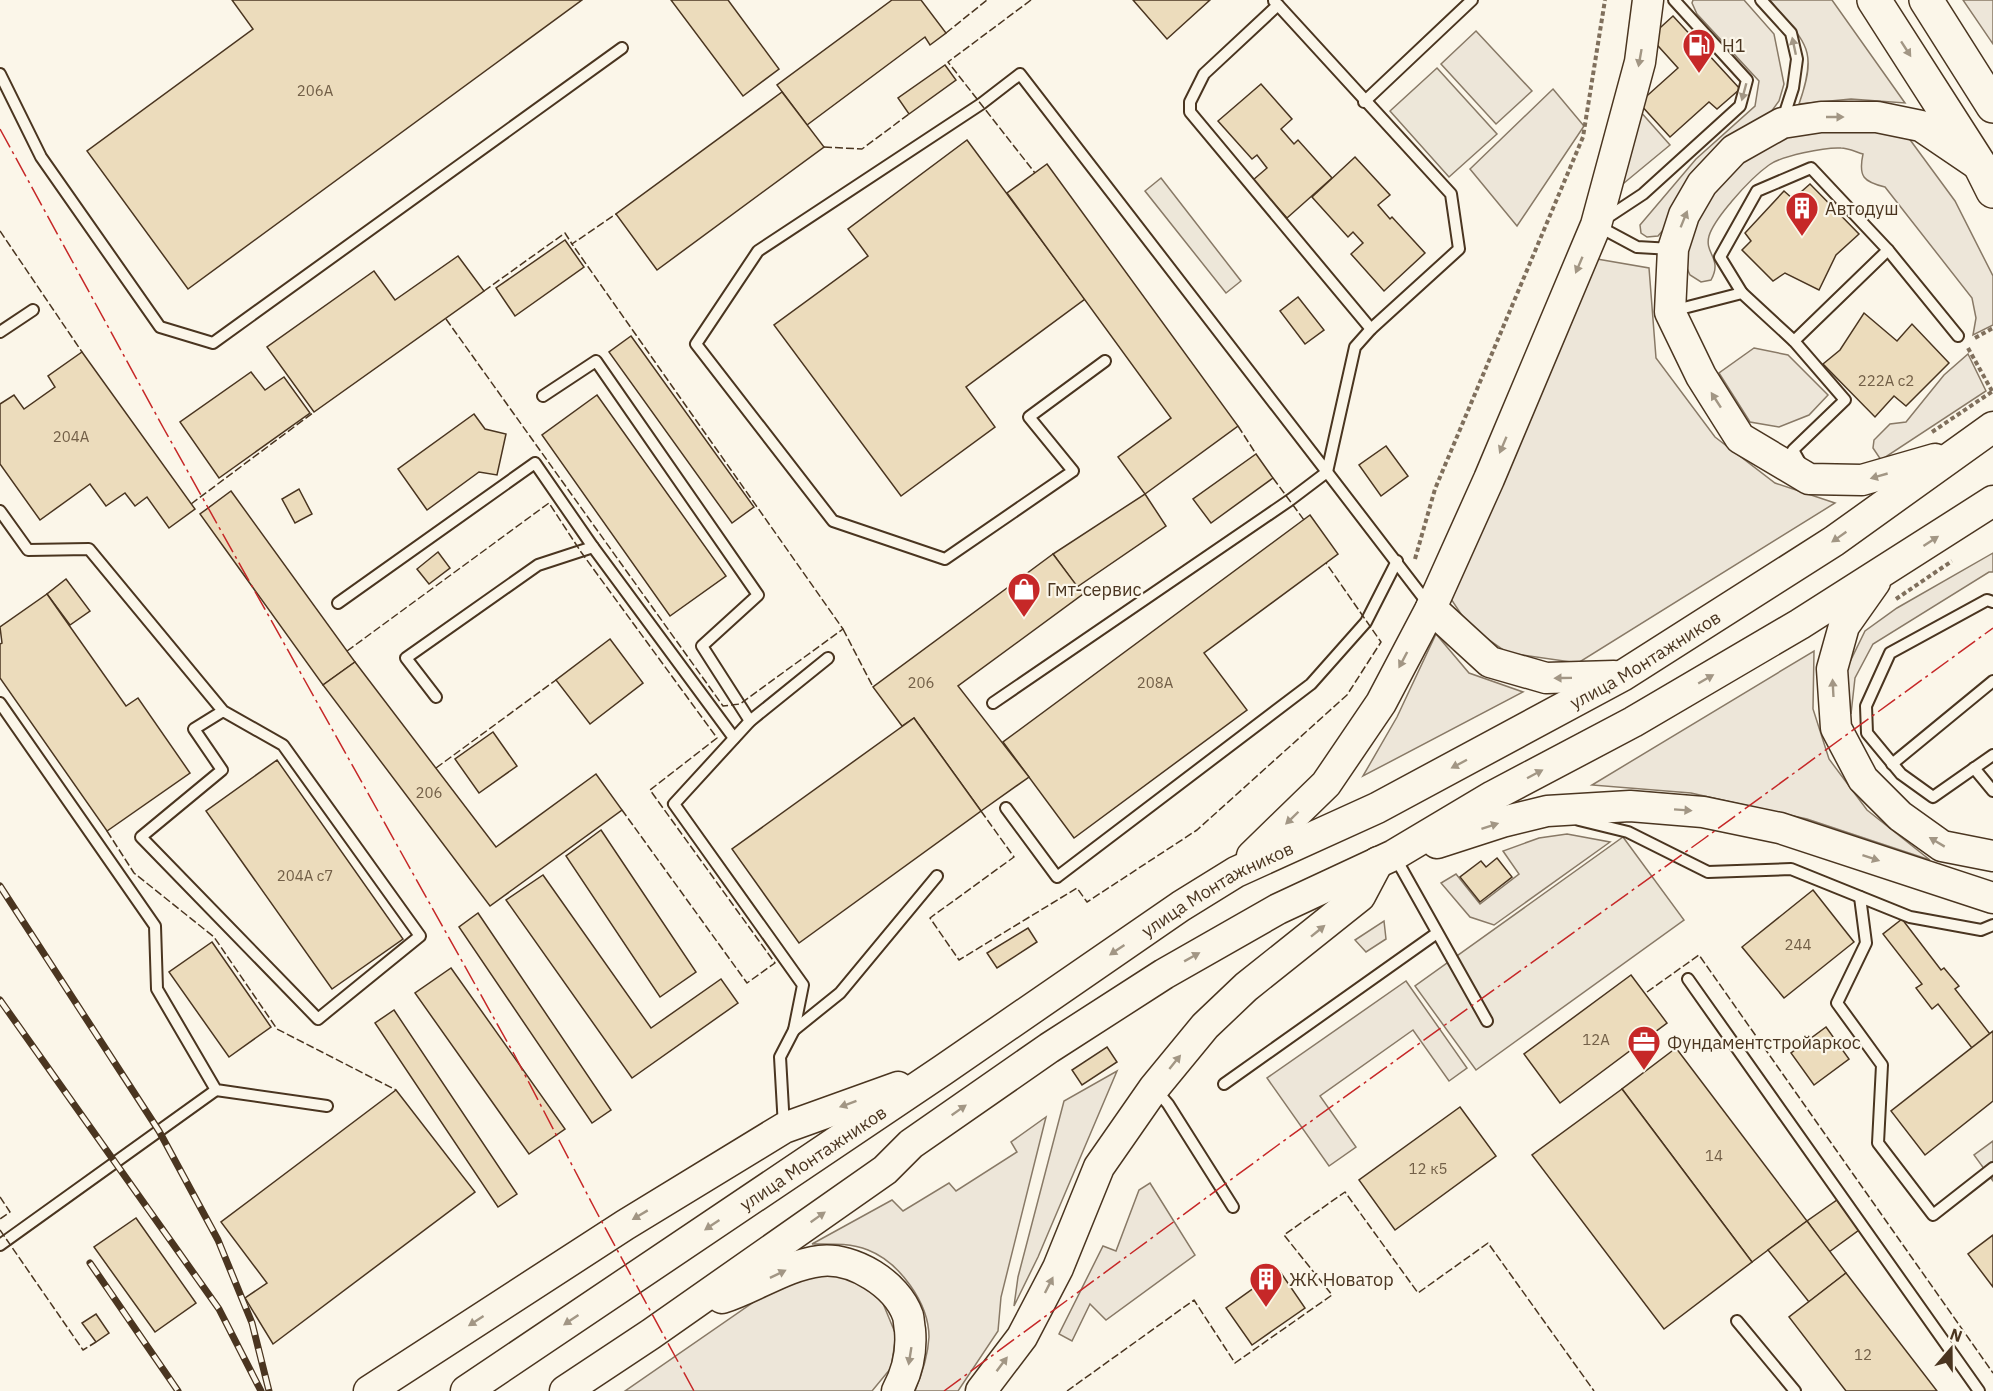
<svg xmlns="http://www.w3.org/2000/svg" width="1993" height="1391" viewBox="0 0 1993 1391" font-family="'IBM Plex Sans',sans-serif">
<rect width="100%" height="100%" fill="#fbf6e9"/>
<g fill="#ede6d9" stroke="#887966" stroke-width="1.5">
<polygon points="1693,0 1744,0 1774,34 1784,84 1779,101 1771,112 1729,137 1708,156 1688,181 1664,229 1658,236 1647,237 1641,233 1640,225 1696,159 1755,106 1759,81 1697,14 1692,3"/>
<path d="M1770,0H1832L1905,103L1851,99L1799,104C1819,47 1805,44 1770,0Z"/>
<polygon points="1963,0 1993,0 1993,44"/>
<polygon points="1476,31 1532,91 1496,124 1441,64"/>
<polygon points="1553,89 1584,126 1517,226 1470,169"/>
<polygon points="1639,110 1670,145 1618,188"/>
<path d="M1880,131L1908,137L1955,201L1993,276V325L1973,335L1976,318L1972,298L1885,187C1864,182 1858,177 1863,154C1856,152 1848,148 1841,148C1825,147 1781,156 1769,165C1755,175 1743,188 1732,201C1724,211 1713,223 1709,236C1704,254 1723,258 1711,280L1701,282L1690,275C1688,271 1686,266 1686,262C1686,247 1694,231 1699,217C1717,171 1761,137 1811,132C1833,129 1858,131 1880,131Z"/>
<polygon points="1597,259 1649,268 1656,358 1715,437 1775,483 1835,503 1578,663 1508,653 1469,626 1449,596"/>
<polygon points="1754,348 1788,355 1828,395 1809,415 1779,427 1750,422 1719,373"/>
<polygon points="1968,354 1986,391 1881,460 1873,448 1874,440 1890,424 1906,422 1944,375"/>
<polygon points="1993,553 1993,572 1989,572 1873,644 1855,678 1851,714 1846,670 1865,631 1897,608"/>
<polygon points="1436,634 1469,673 1523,692 1363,776 1397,717"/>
<polygon points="1814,651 1813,709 1829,759 1867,810 1930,860 1807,819 1691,793 1592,785"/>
<polygon points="1567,834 1610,842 1494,925 1470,917 1441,883 1456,874 1480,904 1519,874 1503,851 1539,838"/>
<polygon points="1384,921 1386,939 1366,952 1355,940"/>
<polygon points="1406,981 1467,1068 1449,1081 1413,1030 1320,1096 1356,1147 1329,1166 1267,1078"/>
<polygon points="1117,1071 1038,1257 1014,1306 1018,1277 1064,1101"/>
<path d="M1046,1117L1001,1297L998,1331L958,1391H915C922,1374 928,1356 929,1337C929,1303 899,1262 868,1250C850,1243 831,1244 812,1244L892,1200L903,1211L949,1183L956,1191L1017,1152L1011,1142Z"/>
<polygon points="1150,1183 1195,1255 1106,1320 1090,1304 1072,1341 1059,1334 1103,1246 1116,1251 1139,1190"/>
<polygon points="815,1274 854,1278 882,1301 896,1335 891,1368 872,1391 625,1391 774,1288"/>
</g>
<g fill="#ede7d9" stroke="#887966" stroke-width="1.5">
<polygon points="1437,68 1497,134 1449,177 1390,111"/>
<polygon points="1161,178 1241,281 1226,293 1145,191"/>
<polygon points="1623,837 1684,920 1476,1070 1415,986"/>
<polygon points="1993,1141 1993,1181 1974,1155"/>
</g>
<g fill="#ecdcbc" stroke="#4a3520" stroke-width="1.5">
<polygon points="232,0 582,0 188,289 87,151 253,29"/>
<polygon points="671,0 728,0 779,69 743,96"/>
<polygon points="892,0 921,0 946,33 930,45 925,37 807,125 777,85"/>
<polygon points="1133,0 1210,0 1167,39"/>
<polygon points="1673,16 1740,89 1717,109 1709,102 1670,137 1639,103 1678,68 1650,37"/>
<polygon points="945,65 956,80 909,114 898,98"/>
<polygon points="1261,84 1292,119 1281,129 1294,144 1298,140 1332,178 1287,218 1253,180 1267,168 1257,155 1252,159 1218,121"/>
<polygon points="782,92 824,147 657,270 616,214"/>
<polygon points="967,140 1085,299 966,387 995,427 901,496 774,325 868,256 848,229"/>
<polygon points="1355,157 1390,195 1378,205 1390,219 1392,217 1425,253 1384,291 1351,254 1363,243 1353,232 1348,237 1312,197"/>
<polygon points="1047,164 1238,426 1145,494 1118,457 1171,418 1007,193"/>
<polygon points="1810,184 1859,234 1836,255 1819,290 1785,273 1773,281 1742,250 1751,241 1745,233 1784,191 1793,199"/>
<polygon points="565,240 584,267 515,316 496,288"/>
<polygon points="458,256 484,291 314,412 267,347 374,271 395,300"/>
<polygon points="1298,297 1324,330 1305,344 1280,311"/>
<polygon points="1864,313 1897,341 1912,324 1949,363 1906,406 1894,396 1875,417 1823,364 1840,350"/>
<polygon points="631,336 754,507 732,523 609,352"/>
<polygon points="82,352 195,509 169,528 147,497 135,506 125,493 106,506 90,484 40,520 0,464 0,404 14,395 24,409 55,387 48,376"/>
<polygon points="251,372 265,390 284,377 310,413 219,478 180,422"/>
<polygon points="597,395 726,576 670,616 542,435"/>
<polygon points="474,414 485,429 506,434 497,475 479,472 427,510 398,469"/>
<polygon points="1386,446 1408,476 1381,496 1359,465"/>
<polygon points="1256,454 1273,478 1211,523 1193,499"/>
<polygon points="299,489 312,514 295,523 282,499"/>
<polygon points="231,491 355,662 323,685 200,514"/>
<polygon points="1145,494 1166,526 1077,587 1053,554"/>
<polygon points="1310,515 1338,554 1204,653 1247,710 1074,838 1003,742"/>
<polygon points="438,552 450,568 429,584 417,569"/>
<polygon points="1053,554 1083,594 958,686 1029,777 981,811 914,718 902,726 873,687"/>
<polygon points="66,579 90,611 70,625 47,594"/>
<polygon points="47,594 126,706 138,698 190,773 107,831 0,678 0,644 2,643 0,627"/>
<polygon points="610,639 643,683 590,724 556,680"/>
<polygon points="355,662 496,847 596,774 622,810 490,906 323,685"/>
<polygon points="914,718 981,811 799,943 732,849"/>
<polygon points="493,732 517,766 479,793 455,759"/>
<polygon points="277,760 403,939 332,989 206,811"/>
<polygon points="601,830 696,972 660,997 566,856"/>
<polygon points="1497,858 1512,877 1480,902 1460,877 1481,861 1486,867"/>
<polygon points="543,875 651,1028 721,979 738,1003 632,1078 506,900"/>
<polygon points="1813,890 1854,942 1784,998 1742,947"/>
<polygon points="478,913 611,1110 592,1123 459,927"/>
<polygon points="1902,919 1941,970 1944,968 1959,986 1955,989 1990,1034 1972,1048 1938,1004 1932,1009 1916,988 1922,984 1883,934"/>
<polygon points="1028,928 1037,942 997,968 987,953"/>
<polygon points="212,942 271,1027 229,1057 169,972"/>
<polygon points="451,968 565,1129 529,1154 415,993"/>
<polygon points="1631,975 1667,1023 1560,1103 1524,1054"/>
<polygon points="394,1010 517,1194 498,1207 375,1023"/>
<polygon points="1826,1027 1849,1059 1814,1085 1791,1053"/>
<polygon points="1993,1031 1993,1101 1925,1155 1891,1111"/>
<polygon points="1107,1047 1117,1062 1082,1085 1072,1070"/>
<polygon points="1676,1048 1807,1221 1752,1262 1622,1089"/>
<polygon points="1622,1089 1752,1262 1664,1329 1532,1155"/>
<polygon points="396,1090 475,1192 273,1344 245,1298 267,1283 221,1222"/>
<polygon points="1460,1107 1496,1156 1395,1230 1359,1180"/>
<polygon points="1837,1200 1859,1230 1829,1252 1807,1221"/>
<polygon points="136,1218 196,1303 155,1332 94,1247"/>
<polygon points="1807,1221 1846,1273 1809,1302 1768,1250"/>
<polygon points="1993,1235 1993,1287 1968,1254"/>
<polygon points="1279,1270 1305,1308 1252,1345 1226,1308"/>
<polygon points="1846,1273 1937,1391 1846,1391 1789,1317"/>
<polygon points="96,1314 109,1333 96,1342 82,1323"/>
</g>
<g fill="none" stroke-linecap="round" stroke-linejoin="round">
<defs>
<g id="lane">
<polyline points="1761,0 1791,33 1797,59 1793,88 1783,119"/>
<polyline points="1274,1 1278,5 1204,74 1190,102 1190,112 1371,329"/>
<polyline points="0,74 41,157 160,327 213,343 622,48"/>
<polyline points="1364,102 1472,0"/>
<polyline points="1672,249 1637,247 1596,225 1643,194 1740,106 1747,80 1674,0"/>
<polyline points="1888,250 1958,336"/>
<polyline points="1742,293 1720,257 1757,191 1811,168 1888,250 1794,341"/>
<polyline points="1672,311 1742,293 1794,341 1845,400 1793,450 1802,466"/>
<polyline points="0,332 33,310"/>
<polyline points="1105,361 1029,417 1073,471 945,559 833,521 696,344 758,251 981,104 1020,74 1327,472 1355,347 1371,329 1459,249 1451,194 1278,5"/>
<polyline points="543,396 596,361 758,595 702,646 750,721"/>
<polyline points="0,511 28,550 89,549 223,711 283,745 420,936 318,1019 141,837 222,770 194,729 223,711"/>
<polyline points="1993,602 1987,600 1890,653 1866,706 1867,733 1901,774 1933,797 1993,755"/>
<polyline points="338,603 535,463 593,547 734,738"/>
<polyline points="436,697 406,658 538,565 593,547"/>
<polyline points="0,703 155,926 157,989 216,1090 327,1106"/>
<polyline points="993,703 1290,500 1327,472 1429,605"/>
<polyline points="1892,764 1993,681"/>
<polyline points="1974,768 1993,791"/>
<polyline points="1006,808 1057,877 1311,684 1366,622 1397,561"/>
<polyline points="1579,820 1628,832 1708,872 1791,869 1910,917 1981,930 1993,925"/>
<polyline points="1395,857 1487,1021"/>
<polyline points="1860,897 1866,943 1837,1003 1882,1065 1878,1143 1933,1215 1993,1168"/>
<polyline points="1688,979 1979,1391"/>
<polyline points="794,1030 840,993 937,876"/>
<polyline points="1224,1084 1437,933"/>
<polyline points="1156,1090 1168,1104 1233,1207"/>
<polyline points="784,1127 780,1057 794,1030 803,985 674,804 750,721 828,658"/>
<polyline points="0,1245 216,1090"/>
<polyline points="1737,1321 1795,1391"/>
</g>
<g id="secondary">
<polyline points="1935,459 1862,480 1809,479 1740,438 1701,376 1670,312 1673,249 1684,215 1702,184 1734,150 1782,123 1821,117 1877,117 1921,126 1980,166"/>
<polyline points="1875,582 1844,626 1832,669 1836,728 1863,779 1900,816 1942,846 1993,856"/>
<polyline points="1431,608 1490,662 1546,678 1614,676"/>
<polyline points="1437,843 1502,822 1547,811 1630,806 1703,812 1780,828 1993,898"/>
<polyline points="1252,856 1326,784 1381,703 1431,608 1489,479 1596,225 1640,62 1648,0"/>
<path d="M722,1298C754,1288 786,1265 820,1261C853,1257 897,1284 908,1316C909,1320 909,1325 910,1330C912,1352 908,1371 897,1391"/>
<polyline points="369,1391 625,1225 784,1128 898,1087"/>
<path id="s1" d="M466,1391L943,1070L1181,906L1236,872L1377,808L1622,676L1834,541L1993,427"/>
<polyline points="565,1391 651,1334 885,1170 911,1144 1049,1048 1164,974 1278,909 1394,855 1493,796 1633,722 1800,624 1993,501"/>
<polyline points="981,1391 1022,1337 1058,1268 1099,1167 1154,1088 1205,1026 1246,987 1360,896 1378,862"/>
</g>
<g id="primary">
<polyline points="1874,0 1981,167 1993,191"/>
<polyline points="1926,0 1993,106"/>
</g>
</defs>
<use href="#lane" stroke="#4a3520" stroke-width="14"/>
<use href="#secondary" stroke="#4a3520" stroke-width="33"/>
<use href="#primary" stroke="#4a3520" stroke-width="36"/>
<g stroke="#7f6f5c" stroke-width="4" stroke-dasharray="4.5 3" stroke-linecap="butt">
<polyline points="1975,338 1993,328"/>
<polyline points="1968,348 1992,391"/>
<polyline points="1932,432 1993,391"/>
<polyline points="1415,559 1435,489 1583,137 1605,0"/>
<polyline points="1896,599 1952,561"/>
</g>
<use href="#lane" stroke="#fbf6e9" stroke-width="10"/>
<use href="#secondary" stroke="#fbf6e9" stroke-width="30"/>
<use href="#primary" stroke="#fbf6e9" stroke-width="33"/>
<defs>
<g id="rail">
<polyline points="0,886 159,1131 218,1240 252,1323 269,1391"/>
<polyline points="0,1000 219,1309 261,1391"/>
<polyline points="90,1263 178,1391"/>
</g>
</defs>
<use href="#rail" stroke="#4a3520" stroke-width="7"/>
<use href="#rail" stroke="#fbf6e9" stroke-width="4.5" stroke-dasharray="14" stroke-linecap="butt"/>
<g stroke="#4a3520" stroke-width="1.5" stroke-dasharray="8 3" stroke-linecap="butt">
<polyline points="1031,0 948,62 1035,173"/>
<polyline points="946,33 987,0"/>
<polyline points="824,147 862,149 909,114"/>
<polyline points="0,231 82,352"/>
<polyline points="484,291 565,233 572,244 616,214"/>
<polyline points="446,319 723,706 740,704 843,629 572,244"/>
<polyline points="1238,426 1256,454"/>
<polyline points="1273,478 1304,520"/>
<polyline points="191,504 314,412"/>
<polyline points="843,629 873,687"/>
<polyline points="347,651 549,503 581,552 717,738 650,790 775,963 747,983 622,810"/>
<polyline points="436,768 556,680"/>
<polyline points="981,811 1014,857 930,918 959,960 1077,888 1087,902 1197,830 1347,695 1381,642 1326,563"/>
<polyline points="107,831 134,873 214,937 277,1029 396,1090"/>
<polyline points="1647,992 1699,955 1993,1373"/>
<polyline points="0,1197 10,1212 0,1219"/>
<polyline points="0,1230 83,1350 96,1342"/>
<polyline points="1067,1391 1194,1300 1235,1363 1332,1295 1284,1235 1345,1192 1418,1293 1488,1243 1594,1391"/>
</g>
<g stroke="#c62828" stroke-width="1.5" stroke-dasharray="21 4.5 3 4.5" stroke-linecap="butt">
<polyline points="0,129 164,429 514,1054 596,1211 694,1391"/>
<polyline points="944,1391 1278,1145 1705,838 1993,628"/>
</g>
</g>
<defs><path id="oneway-solid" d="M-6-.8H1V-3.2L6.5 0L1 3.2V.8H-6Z" transform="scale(1.5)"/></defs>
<g fill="#a29684">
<use href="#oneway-solid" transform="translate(1794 46) rotate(-102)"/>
<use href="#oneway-solid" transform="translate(1906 49) rotate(57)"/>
<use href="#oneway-solid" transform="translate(1640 58) rotate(100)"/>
<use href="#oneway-solid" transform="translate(1744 92) rotate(105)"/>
<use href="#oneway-solid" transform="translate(1835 117)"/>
<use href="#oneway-solid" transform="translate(1684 219) rotate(-68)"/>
<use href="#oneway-solid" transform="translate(1579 265) rotate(113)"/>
<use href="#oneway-solid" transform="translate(1716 400) rotate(-123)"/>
<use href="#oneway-solid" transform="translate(1503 445) rotate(113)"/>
<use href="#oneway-solid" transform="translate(1879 476) rotate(164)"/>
<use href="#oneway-solid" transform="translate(1839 537) rotate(145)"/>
<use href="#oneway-solid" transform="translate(1931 541) rotate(-33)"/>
<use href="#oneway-solid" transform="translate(1403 660) rotate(118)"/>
<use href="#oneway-solid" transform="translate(1563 678) rotate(179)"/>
<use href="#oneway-solid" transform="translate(1706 679) rotate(-30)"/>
<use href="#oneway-solid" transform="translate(1833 688) rotate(-93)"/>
<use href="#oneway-solid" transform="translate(1459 764) rotate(152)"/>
<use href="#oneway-solid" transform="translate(1535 774) rotate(-28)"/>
<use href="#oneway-solid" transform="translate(1683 810) rotate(4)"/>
<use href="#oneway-solid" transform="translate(1292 818) rotate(136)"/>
<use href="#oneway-solid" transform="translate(1490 826) rotate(-18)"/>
<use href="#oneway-solid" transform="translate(1937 842) rotate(-149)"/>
<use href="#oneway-solid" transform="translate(1871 858) rotate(18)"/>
<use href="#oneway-solid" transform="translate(1318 931) rotate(-39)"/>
<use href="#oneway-solid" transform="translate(1117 950) rotate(146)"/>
<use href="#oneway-solid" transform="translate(1192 957) rotate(-29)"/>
<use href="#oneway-solid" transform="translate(1175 1062) rotate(-51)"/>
<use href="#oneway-solid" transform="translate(848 1104) rotate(160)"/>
<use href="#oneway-solid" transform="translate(959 1110) rotate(-35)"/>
<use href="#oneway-solid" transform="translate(640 1215) rotate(149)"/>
<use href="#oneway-solid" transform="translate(818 1217) rotate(-35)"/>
<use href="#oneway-solid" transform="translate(712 1225) rotate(146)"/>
<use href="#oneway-solid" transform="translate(778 1274) rotate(-26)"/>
<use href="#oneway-solid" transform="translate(1049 1285) rotate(-63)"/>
<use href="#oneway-solid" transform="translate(571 1320) rotate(146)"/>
<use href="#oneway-solid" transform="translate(476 1321) rotate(147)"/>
<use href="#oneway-solid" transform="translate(910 1356) rotate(99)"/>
<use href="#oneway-solid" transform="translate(1002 1364) rotate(-53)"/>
</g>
<defs>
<symbol id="fuel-pin" viewBox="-11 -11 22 30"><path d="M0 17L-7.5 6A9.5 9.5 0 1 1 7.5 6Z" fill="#c62828" stroke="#fbf6e9"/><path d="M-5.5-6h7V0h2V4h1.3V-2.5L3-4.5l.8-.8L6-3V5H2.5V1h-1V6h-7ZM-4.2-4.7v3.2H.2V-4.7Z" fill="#fff"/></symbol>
<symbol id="building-pin" viewBox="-11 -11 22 30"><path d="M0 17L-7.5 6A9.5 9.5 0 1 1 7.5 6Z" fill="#c62828" stroke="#fbf6e9"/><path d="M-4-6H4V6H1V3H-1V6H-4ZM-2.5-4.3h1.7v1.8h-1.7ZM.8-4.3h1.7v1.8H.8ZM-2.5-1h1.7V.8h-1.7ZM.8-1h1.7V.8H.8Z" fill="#fff"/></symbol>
<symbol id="shop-pin" viewBox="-11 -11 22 30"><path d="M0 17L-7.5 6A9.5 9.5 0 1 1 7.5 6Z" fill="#c62828" stroke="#fbf6e9"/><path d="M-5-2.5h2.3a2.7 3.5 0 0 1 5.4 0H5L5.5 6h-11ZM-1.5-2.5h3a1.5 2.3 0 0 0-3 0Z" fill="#fff"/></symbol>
<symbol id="office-pin" viewBox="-11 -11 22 30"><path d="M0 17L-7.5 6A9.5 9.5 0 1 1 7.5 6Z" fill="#c62828" stroke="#fbf6e9"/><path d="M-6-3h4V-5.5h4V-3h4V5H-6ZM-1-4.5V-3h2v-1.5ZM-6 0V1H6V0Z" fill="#fff"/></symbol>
</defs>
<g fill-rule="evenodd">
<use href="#fuel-pin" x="1680" y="26" width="38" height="52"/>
<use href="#building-pin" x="1783" y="189" width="38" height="52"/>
<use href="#shop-pin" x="1005" y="570" width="38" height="52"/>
<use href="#office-pin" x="1625" y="1023" width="38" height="52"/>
<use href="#building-pin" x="1247" y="1260" width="38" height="52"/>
</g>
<g text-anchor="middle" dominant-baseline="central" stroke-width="4.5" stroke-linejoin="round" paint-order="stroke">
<g font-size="15" fill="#725f47">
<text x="315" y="90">206А</text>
<text x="1886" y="380">222А с2</text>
<text x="71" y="436">204А</text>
<text x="921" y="682">206</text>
<text x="1155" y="682">208А</text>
<text x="429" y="792">206</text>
<text x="305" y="875">204А с7</text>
<text x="1798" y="944">244</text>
<text x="1596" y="1039">12А</text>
<text x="1714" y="1155">14</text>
<text x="1428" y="1168">12 к5</text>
<text x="1863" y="1354">12</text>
</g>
<g font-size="18" fill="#4a3520" stroke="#fbf6e9" text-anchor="start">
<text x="1722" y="45">Н1</text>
<text x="1825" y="208">Автодуш</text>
<text x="1047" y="589">Гмт-сервис</text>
<text x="1667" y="1042">Фундаментстройаркос</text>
<text x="1289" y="1279">ЖК Новатор</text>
</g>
<g font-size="18" fill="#4a3520" stroke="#fbf6e9">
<text stroke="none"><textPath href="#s1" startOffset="1390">улица Монтажников</textPath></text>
<text stroke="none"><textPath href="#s1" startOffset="904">улица Монтажников</textPath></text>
<text stroke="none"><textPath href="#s1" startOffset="418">улица Монтажников</textPath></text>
</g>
</g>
<g transform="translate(1951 1349) rotate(20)" stroke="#fbf6e9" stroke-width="4.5" paint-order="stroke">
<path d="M0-4.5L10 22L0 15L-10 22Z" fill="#4a3520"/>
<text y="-9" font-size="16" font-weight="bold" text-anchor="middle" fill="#4a3520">N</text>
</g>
</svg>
